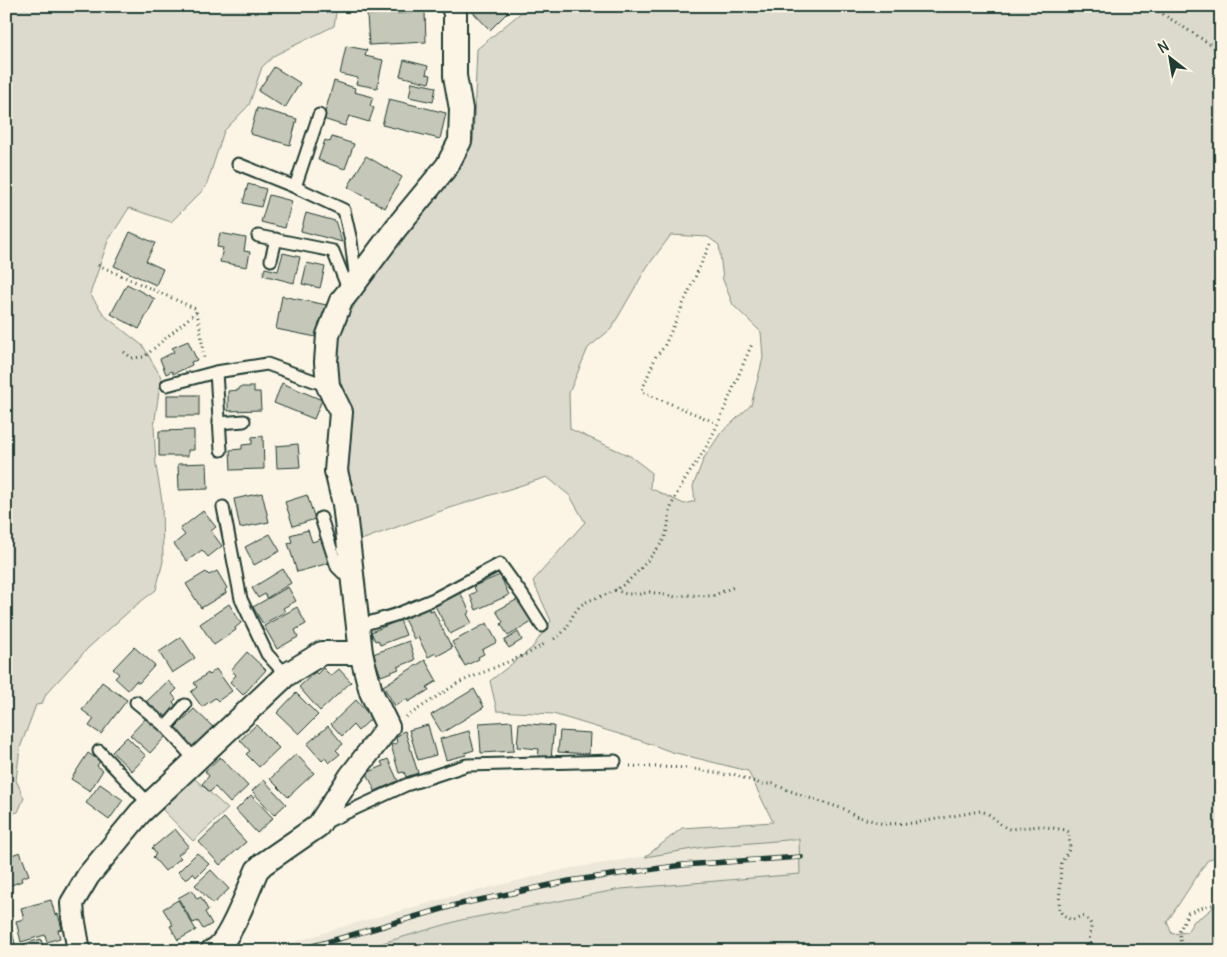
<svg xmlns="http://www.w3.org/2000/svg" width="1227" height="957" viewBox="0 0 1227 957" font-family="Delius,sans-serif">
<rect width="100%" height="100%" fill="#fcf5e5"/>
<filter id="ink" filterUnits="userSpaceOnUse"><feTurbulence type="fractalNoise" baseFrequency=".02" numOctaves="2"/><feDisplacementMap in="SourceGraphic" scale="10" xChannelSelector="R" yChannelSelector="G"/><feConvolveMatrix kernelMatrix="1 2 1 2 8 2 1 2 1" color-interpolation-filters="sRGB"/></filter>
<g filter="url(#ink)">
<polygon fill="#ece7d8" points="799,839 800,874 621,889 461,920 355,951 267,951 345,926 454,896 567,869 704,847"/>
<g fill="#dcdacc" stroke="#7e8c80" fill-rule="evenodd">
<polygon points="6,6 337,6 334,26 275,55 262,67 249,105 224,131 206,187 171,222 129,208 108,241 90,294 105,316 143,346 161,377 154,426 156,466 162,501 163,561 156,590 135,606 88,648 46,694 42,704 36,705 20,748 16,780 24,798 18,812 6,815"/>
<path d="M529,6H1221V50L1218,57L1221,97V853L1207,861L1167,922L1172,934L1187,932L1194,921L1204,915L1221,901V951H355L461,920L621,889L800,874L799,839L704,847L645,857L682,828L773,822L748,771L672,752L642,741L553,714L497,711L490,681L532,648L551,621L533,581L585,522L570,496L547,477L441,511L353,543L338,495L345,414L334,345L356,302L374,272L437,198L473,142L477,49ZM671,235L708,237L719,245L723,280L733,305L761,332L763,358L751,405L720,434L704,458L693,486L695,501L684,504L650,488L651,472L630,456L570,429L569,393L588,348L611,329L647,267Z"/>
<polygon points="194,778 228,809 193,841 160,807"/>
</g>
<g fill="#c5c7b9" stroke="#1f3d34">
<polygon points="502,6 508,12 490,30 468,7"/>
<polygon points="425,12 426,42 369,45 367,15"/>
<polygon points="346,46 367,50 365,56 383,60 377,88 356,84 358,78 340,74"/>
<polygon points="404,60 428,66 426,74 431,75 429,83 400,76"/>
<polygon points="274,67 300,83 285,108 258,91"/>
<polygon points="334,81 355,88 354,92 373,97 370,106 374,108 369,122 349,116 345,126 323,119"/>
<polygon points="412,82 436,87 433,102 409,97"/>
<polygon points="389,99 446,113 440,139 382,125"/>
<polygon points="257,108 297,119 290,145 250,134"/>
<polygon points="332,137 354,144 345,169 318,160 325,140 330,142"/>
<polygon points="366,156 402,177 385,208 348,187"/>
<polygon points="248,184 266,189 261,207 243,203"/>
<polygon points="269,195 292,201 285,228 261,222"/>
<polygon points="306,213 335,221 342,242 301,231"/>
<polygon points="130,232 155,243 146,261 163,269 156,285 114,266"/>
<polygon points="220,233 246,238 244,251 250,252 247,267 220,262 223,248 217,247"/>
<polygon points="283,253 300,257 294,283 263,275 265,268 278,271"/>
<polygon points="307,263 325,267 320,288 302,284"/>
<polygon points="127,284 155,299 139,329 111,314"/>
<polygon points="282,296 327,305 321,338 276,329"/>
<polygon points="188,341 197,360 191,362 192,365 173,374 172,371 166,374 160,359 174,352 172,348"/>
<polygon points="282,383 322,400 314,419 274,403"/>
<polygon points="239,387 254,387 254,392 260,392 261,410 228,411 228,391 239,390"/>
<rect x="167" y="395" width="32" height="21"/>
<polygon points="194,430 194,450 188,450 188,456 159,456 159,431"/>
<polygon points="263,436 264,469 231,470 230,450 242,449 242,445 252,444 252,437"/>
<polygon points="298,444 300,467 277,468 276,446"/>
<polygon points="207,463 208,489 179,490 178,464"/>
<polygon points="262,493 269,522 240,528 234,499"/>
<polygon points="307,495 315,519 293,526 285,502"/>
<polygon points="203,511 216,527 211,531 222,546 208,557 202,550 187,561 174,544 185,535 180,529"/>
<polygon points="308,530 312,542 321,539 329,563 297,572 288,543 292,542 290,535"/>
<polygon points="270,534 280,551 254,565 245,547"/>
<polygon points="283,569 291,583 267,598 265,594 258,598 252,588"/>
<polygon points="217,571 227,588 225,590 226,593 201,608 186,584 206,572 209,575"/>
<polygon points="500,575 509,595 476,610 470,595 476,592 474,586"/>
<polygon points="288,587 296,601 283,608 285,612 263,624 253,607"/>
<polygon points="460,592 470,612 467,614 472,623 450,634 435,606"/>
<polygon points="518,599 532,622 508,636 501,624 503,622 496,611"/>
<polygon points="229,604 241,623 235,628 236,630 214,645 200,624"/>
<polygon points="428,606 430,611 433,610 452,648 437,656 436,653 428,657 418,637 414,639 404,619"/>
<polygon points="297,607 306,624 295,630 298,637 277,649 264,626"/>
<polygon points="400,620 406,635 380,645 378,640 375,641 371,632"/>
<polygon points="487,623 497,642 482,650 484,654 478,657 479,659 465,666 452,642"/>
<polygon points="518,632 522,640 509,648 504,641"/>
<polygon points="181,637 195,658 172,673 159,652"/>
<polygon points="409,641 415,660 397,667 399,669 381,676 373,654"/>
<polygon points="134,647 155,665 139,683 136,681 128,690 115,678 119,674 113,669"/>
<polygon points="247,652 266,670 243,695 230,682 236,675 231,670"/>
<polygon points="425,660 437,681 427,687 429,690 408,702 407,699 395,706 383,686"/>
<polygon points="323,668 331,676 339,669 351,682 320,711 299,687 315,672 317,674"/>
<polygon points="216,669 232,691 218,701 215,698 202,707 191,692 197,687 194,683 208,673 209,675"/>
<polygon points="168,681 177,689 172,694 176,699 173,702 177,707 166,717 164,714 160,717 146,702"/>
<polygon points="102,682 127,700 101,734 89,726 94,719 82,710"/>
<polygon points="474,689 484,707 442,733 431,715"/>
<polygon points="296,693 318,715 299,734 277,713"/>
<polygon points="356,700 372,718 358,731 353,725 342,736 331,724"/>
<polygon points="194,709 213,727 191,748 173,730"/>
<polygon points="146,718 166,736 150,753 130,735"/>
<polygon points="512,721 514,751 481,753 479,723"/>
<polygon points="519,723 554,726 551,759 538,758 539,749 517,747"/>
<polygon points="256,725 279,748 259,767 246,754 250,751 240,740"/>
<polygon points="428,725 436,755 418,760 409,730"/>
<polygon points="328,726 343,744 336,750 340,754 329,763 325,758 322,761 307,744"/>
<polygon points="405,731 418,773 406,777 404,772 399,773 391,745 397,743 396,738 402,732"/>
<polygon points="469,731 474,750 465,753 466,755 446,760 440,739"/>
<polygon points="560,731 590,733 589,754 558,752"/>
<polygon points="127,737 146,756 132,771 112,752"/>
<polygon points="88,753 100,761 97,766 103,770 90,791 71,779"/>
<polygon points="296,754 314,773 288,797 270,779"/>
<polygon points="220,757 248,786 230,803 215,787 210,792 202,784 209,776 205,771"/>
<polygon points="388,759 398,781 375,791 367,773 383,766 381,762"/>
<polygon points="264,780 286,804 274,815 252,791"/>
<polygon points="100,784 123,800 109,820 86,803"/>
<polygon points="251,795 273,818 257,833 236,810"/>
<polygon points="224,818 246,842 220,865 199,842"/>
<polygon points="175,829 189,846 178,855 181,858 165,871 153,857 156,854 152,848"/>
<polygon points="20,852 29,875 21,878 22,881 6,887 6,857"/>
<polygon points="197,853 209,864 196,877 193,873 186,880 178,872"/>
<polygon points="211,870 229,889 213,904 195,885"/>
<polygon points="192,890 197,899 201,897 208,910 205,912 212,924 203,929 198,921 193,923 178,898"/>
<polygon points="51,900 55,915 58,914 62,929 58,930 60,938 47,942 45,935 21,942 16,921 24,919 21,908"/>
<polygon points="178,900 196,930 178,940 170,926 173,925 163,909"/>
<polygon points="10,923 16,948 6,951 6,924"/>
<polygon points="41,939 44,950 26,951 24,944"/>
</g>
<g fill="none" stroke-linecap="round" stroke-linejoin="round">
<defs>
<g id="service">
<polyline points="238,164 295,187 344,210 351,241 356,281"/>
<polyline points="295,187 319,115"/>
<polyline points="258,236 333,251 349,291"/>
<polyline points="271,260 276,239"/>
<polyline points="167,385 216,372"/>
<polyline points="219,423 244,421"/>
<polyline points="221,450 216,372 267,364 328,386"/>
<polyline points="223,507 241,599 267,654 286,675"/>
<polyline points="321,518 337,567 350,580"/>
<polyline points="358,626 395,615 434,599 500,564 523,596 542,626"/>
<polyline points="136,702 166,727 195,760"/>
<polyline points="166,727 185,705"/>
<polyline points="99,751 149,804"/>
<polyline points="324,823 406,785 467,765 615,761"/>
</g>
<g id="minor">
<polyline points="79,951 73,917 72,903 88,876 140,813 286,675 322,653 361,653 344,504 336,471 341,412 328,386 326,362 328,335 341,301 349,291 396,228 447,166 460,141 461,109 455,76 455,12 452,6"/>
<path d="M212,951C229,945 249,888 257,870L263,864L318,826L350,777L388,727L371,692L361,653"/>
</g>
</defs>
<use href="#service" stroke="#1f3d34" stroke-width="15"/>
<use href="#minor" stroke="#1f3d34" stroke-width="26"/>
<g stroke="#1f3d34" stroke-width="3" stroke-dasharray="1 4" stroke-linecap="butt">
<polyline points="1150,6 1221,51"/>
<polyline points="710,244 664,347 656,356 642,390 642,392 717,423"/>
<path d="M98,265L194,308C200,314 202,346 204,358"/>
<polyline points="124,352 132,358 144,357 197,311"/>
<polyline points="615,590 626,594 640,594 650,592 676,597 687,595 712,596 736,586"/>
<path d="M554,639C571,629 568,619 579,607C587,599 600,598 610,593C629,584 644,565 657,549C673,530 665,518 674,500C684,478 700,460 711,438C726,408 738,375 752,344"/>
<polyline points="406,717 458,683 529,653 546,643"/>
<path d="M630,766L689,768L726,775L733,774L761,784H773L806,797L844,809L855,816L884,824L915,823L980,811C993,813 998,826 1010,829L1040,826L1066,830L1069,832L1070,848L1061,863L1059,909L1062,914L1071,920L1082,916C1098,924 1087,931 1090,943C1090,946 1093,948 1094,951"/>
<polyline points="1182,951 1179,932 1188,913 1200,908 1221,903"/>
</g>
<use href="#service" stroke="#fcf5e5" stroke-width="11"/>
<use href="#minor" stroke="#fcf5e5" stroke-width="22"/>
<defs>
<polyline id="rail" points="296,951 456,905 569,881 683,865 801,857"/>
</defs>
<use href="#rail" stroke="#1f3d34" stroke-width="5.5"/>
<use href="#rail" stroke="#fcf5e5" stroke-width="4" stroke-dasharray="11" stroke-linecap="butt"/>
</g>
</g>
<rect width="1227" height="957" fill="none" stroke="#fcf5e5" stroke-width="25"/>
<rect x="12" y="12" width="1202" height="932" fill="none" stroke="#1f3d34" stroke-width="2" filter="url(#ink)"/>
<g transform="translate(1170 58) rotate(329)" stroke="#fcf5e5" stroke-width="4" paint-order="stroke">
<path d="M0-4L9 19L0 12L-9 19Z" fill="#1f3d34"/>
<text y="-8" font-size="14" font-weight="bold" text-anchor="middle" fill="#1f3d34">N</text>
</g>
</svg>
